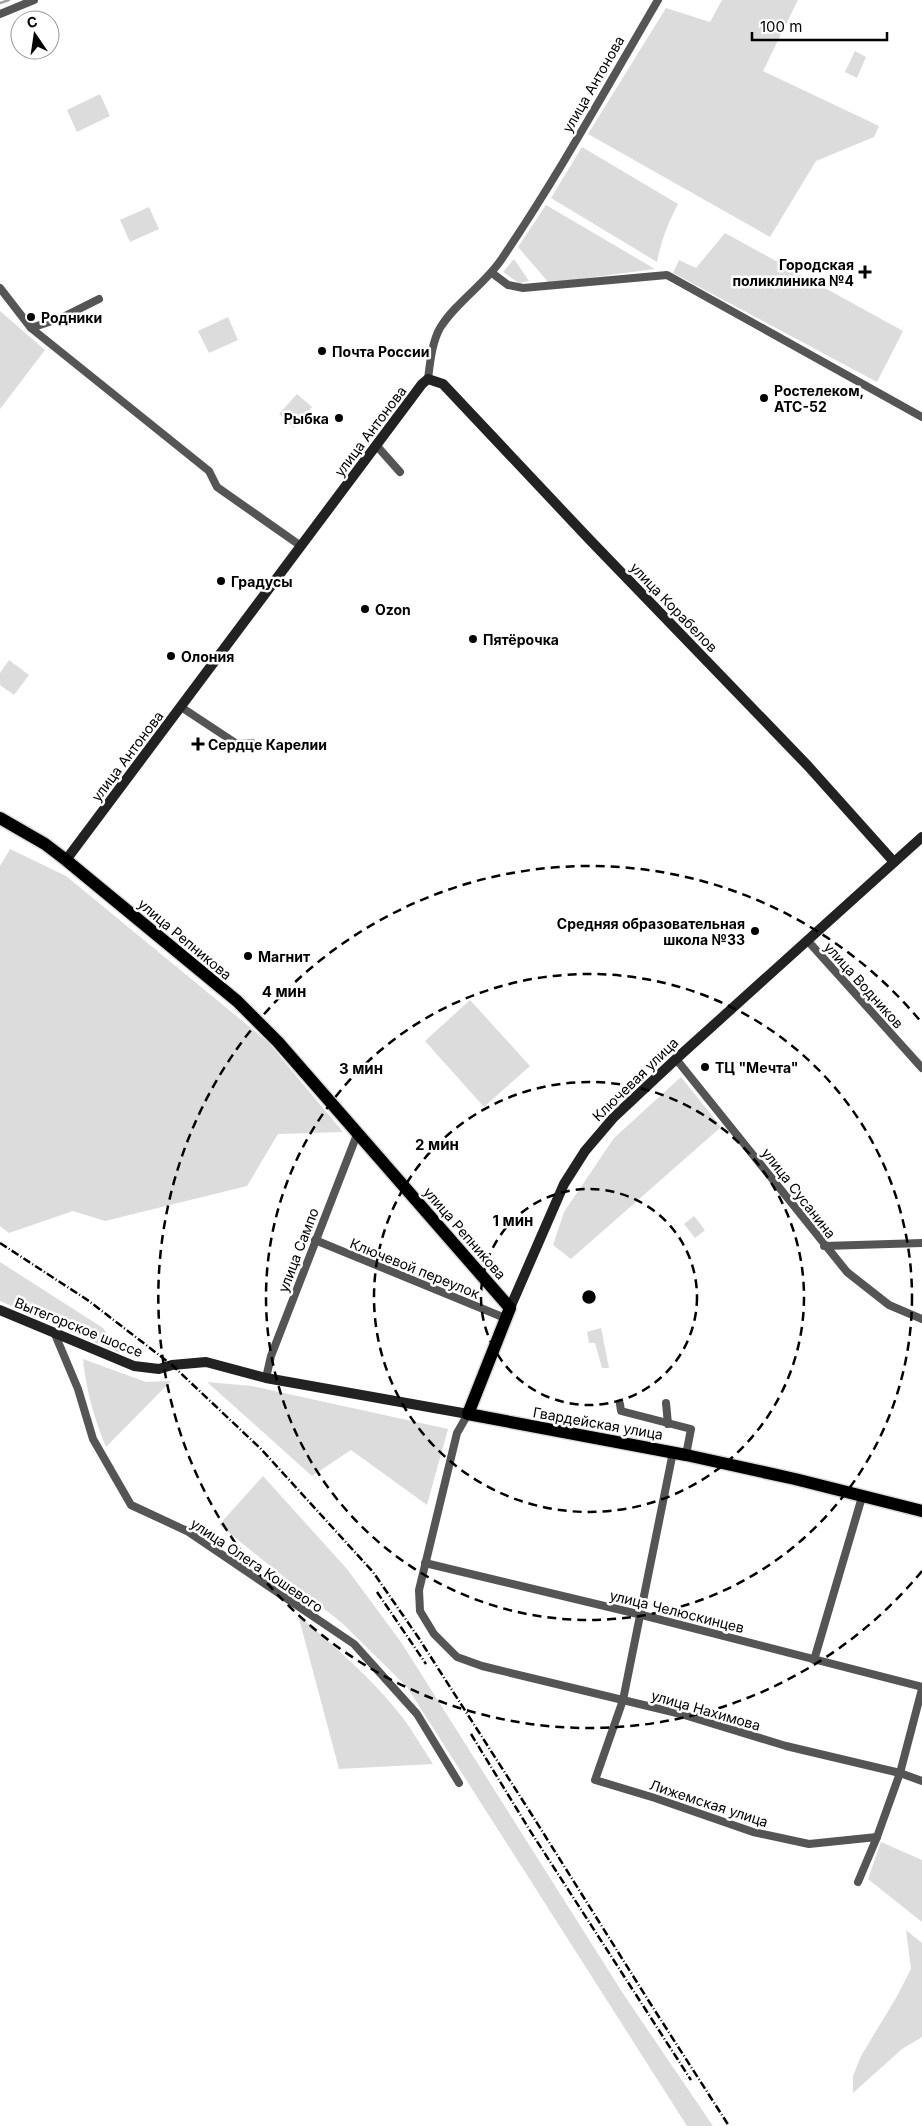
<svg xmlns="http://www.w3.org/2000/svg" width="922" height="2126" viewBox="0 0 922 2126" font-family="Inter,sans-serif">
<rect width="100%" height="100%" fill="#fff"/>
<g fill="#dcdcdc">
<polygon points="722,0 798,0 763,71 879,126 874,137 816,161 770,237 588,134 666,8 710,22"/>
<polygon points="855,51 866,57 857,78 845,72"/>
<polygon points="100,94 110,116 77,132 67,110"/>
<path d="M582,147L678,204C668,223 661,241 657,262L551,198Z"/>
<polygon points="546,205 655,269 549,283 518,247"/>
<polygon points="149,207 159,229 130,242 120,220"/>
<polygon points="725,233 903,331 877,382 673,273 679,260 696,268"/>
<polygon points="514,259 529,281 519,283 503,272"/>
<polygon points="0,311 45,350 0,409"/>
<polygon points="228,317 238,340 209,353 198,331"/>
<polygon points="297,394 312,407 294,428 279,414"/>
<polygon points="9,660 29,675 14,695 0,685 0,673"/>
<polygon points="10,849 66,876 268,1042 343,1132 278,1134 247,1186 105,1221 73,1211 9,1233 0,1226 0,866"/>
<polygon points="470,1000 530,1066 484,1107 425,1041"/>
<polygon points="681,1077 721,1127 571,1259 553,1245 564,1212 614,1138"/>
<polygon points="694,1216 705,1230 695,1238 684,1224"/>
<polygon points="0,1262 103,1328 120,1353 0,1301"/>
<polygon points="601,1328 609,1368 602,1368 595,1343 589,1343 587,1332"/>
<path d="M83,1359L146,1382L171,1381L106,1447C94,1418 86,1390 83,1359Z"/>
<polygon points="207,1382 252,1386 448,1429 427,1505 351,1450 312,1476"/>
<polygon points="263,1476 347,1569 401,1642 624,1995 713,2126 687,2126 407,1687 342,1623 219,1525"/>
<path d="M298,1615C335,1647 373,1679 403,1718C414,1733 423,1749 433,1764L339,1769Z"/>
<polygon points="881,1842 922,1860 922,1922 868,1879"/>
<polygon points="906,1930 922,1943 922,2037 902,2049 853,2093 853,2076 861,2056 896,1998 911,1969"/>
</g>
<g fill="none" stroke-linecap="round" stroke-linejoin="round">
<polyline stroke="#a3a3a3" stroke-width="2.5" points="0,3 9,0"/>
<defs>
<polyline id="primary" points="0,818 45,844 66,860 237,1001 278,1042 510,1308 468,1414 686,1455 795,1479 922,1511"/>
</defs>
<use href="#primary" stroke="#dbdbdb" stroke-width="15"/>
<g stroke="#555" stroke-width="8">
<polyline points="0,14 34,0"/>
<polyline points="492,273 508,285 523,288 667,275 922,417"/>
<polyline points="0,288 31,328 209,471 217,487 301,546"/>
<polyline points="31,328 61,318 99,299"/>
<path d="M428,379C430,363 432,342 440,328C456,302 484,285 501,260C558,176 607,87 658,0"/>
<polyline points="376,445 400,472"/>
<polyline points="181,707 237,744 252,743"/>
<polyline points="807,940 922,1068"/>
<polyline points="676,1059 847,1272 889,1305 922,1319"/>
<polyline points="315,1240 505,1318"/>
<polyline points="824,1246 922,1243"/>
<polyline points="54,1332 78,1389 93,1439 131,1505 187,1531 354,1644 417,1714 459,1783"/>
<polyline points="266,1378 271,1356 358,1132"/>
<polyline points="666,1403 668,1424"/>
<polyline points="620,1404 621,1411 691,1429 686,1455"/>
<polyline points="468,1414 457,1433 419,1590 420,1611 434,1634 457,1657 482,1666 681,1714 786,1746 900,1773 922,1781"/>
<polyline points="673,1452 623,1700 595,1780 655,1798 753,1832 809,1844 877,1837"/>
<polyline points="425,1563 642,1615 922,1687"/>
<polyline points="814,1660 862,1497"/>
<polyline points="858,1882 877,1837 900,1773 922,1689"/>
</g>
<g stroke="#222" stroke-width="10">
<polyline points="66,860 422,384 428,379 443,384 589,539 808,766 894,862"/>
<polyline points="510,1308 564,1184 585,1151 614,1117 676,1059 922,837"/>
<polyline points="0,1310 134,1366 159,1369 172,1365 206,1362 266,1378 468,1414"/>
</g>
<use href="#primary" stroke="#000" stroke-width="12"/>
<g stroke="#000" stroke-width="2.5" stroke-dasharray="8 2.5 1 2.5" stroke-linecap="butt">
<polyline points="0,1243 89,1301 172,1365 261,1449 373,1572 418,1637 532,1815 650,2003 729,2126"/>
<polyline points="377,1592 426,1664"/>
<polyline points="471,1734 529,1829 691,2080"/>
</g>
</g>
<g fill="none" stroke="#000" stroke-width="2.5" stroke-dasharray="9 6">
<circle cx="589" cy="1297" r="108"/>
<circle cx="589" cy="1297" r="215"/>
<circle cx="589" cy="1297" r="323"/>
<path d="M922 1571A431 431 0 1 1 922 1023"/>
</g>
<g fill="#000" stroke="#fff" stroke-width="2">
<path d="M862.5 264.5h5v5h5v5h-5v5h-5v-5h-5v-5h5z"/>
<circle cx="31" cy="317" r="5"/>
<circle cx="322" cy="351" r="5"/>
<circle cx="764" cy="398" r="5"/>
<circle cx="339" cy="418" r="5"/>
<circle cx="221" cy="581" r="5"/>
<circle cx="365" cy="609" r="5"/>
<circle cx="473" cy="639" r="5"/>
<circle cx="171" cy="656" r="5"/>
<path d="M195.5 736.5h5v5h5v5h-5v5h-5v-5h-5v-5h5z"/>
<circle cx="755" cy="931" r="5"/>
<circle cx="248" cy="956" r="5"/>
<circle cx="705" cy="1067" r="5"/>
</g>
<g text-anchor="middle" dominant-baseline="central" stroke-width="5" stroke-linejoin="round" paint-order="stroke">
<g font-size="14" fill="#000" stroke="#fff">
<text transform="translate(593 84) rotate(-60)">улица Антонова</text>
<text transform="translate(370 431) rotate(-53)">улица Антонова</text>
<text transform="translate(674 607) rotate(46)">улица Корабелов</text>
<text transform="translate(127 756) rotate(-53)">улица Антонова</text>
<text transform="translate(185 939) rotate(40)">улица Репникова</text>
<text transform="translate(864 985) rotate(48)">улица Водников</text>
<text transform="translate(635 1079) rotate(-44)">Ключевая улица</text>
<text transform="translate(799 1193) rotate(52)">улица Сусанина</text>
<text transform="translate(465 1233) rotate(49)">улица Репникова</text>
<text transform="translate(298 1250) rotate(-69)">улица Сампо</text>
<text transform="translate(415 1268) rotate(22)">Ключевой переулок</text>
<text transform="translate(79 1327) rotate(22)">Вытегорское шоссе</text>
<text transform="translate(598 1423) rotate(10)">Гвардейская улица</text>
<text transform="translate(257 1565) rotate(34)">улица Олега Кошевого</text>
<text transform="translate(677 1611) rotate(14)">улица Челюскинцев</text>
<text transform="translate(706 1710) rotate(16)">улица Нахимова</text>
<text transform="translate(709 1803) rotate(18)">Лижемская улица</text>
</g>
<g font-size="14" font-weight="bold" fill="#000" stroke="#fff" text-anchor="start">
<text x="854" y="264" text-anchor="end">Городская<tspan x="854" dy="16">поликлиника №4</tspan></text>
<text x="41" y="317">Родники</text>
<text x="332" y="351">Почта России</text>
<text x="774" y="390">Ростелеком,<tspan x="774" dy="16">АТС-52</tspan></text>
<text x="329" y="418" text-anchor="end">Рыбка</text>
<text x="231" y="581">Градусы</text>
<text x="375" y="609">Ozon</text>
<text x="483" y="639">Пятёрочка</text>
<text x="181" y="656">Олония</text>
<text x="208" y="744">Сердце Карелии</text>
<text x="745" y="923" text-anchor="end">Средняя образовательная<tspan x="745" dy="16">школа №33</tspan></text>
<text x="258" y="956">Магнит</text>
<text x="715" y="1067">ТЦ "Мечта"</text>
</g>
</g>
<circle cx="589" cy="1297" r="8" fill="#000" stroke="#fff" stroke-width="2.5"/>
<g font-size="15" text-anchor="middle" font-weight="bold" fill="#000" stroke="#fff" stroke-width="5" stroke-linejoin="round" paint-order="stroke">
<text x="284" y="997">4 мин</text>
<text x="361" y="1074">3 мин</text>
<text x="437" y="1150">2 мин</text>
<text x="513" y="1226">1 мин</text>
</g>
<g transform="translate(35 35) rotate(347)"><circle r="24" fill="#ffffff" stroke="#999999"/>
<path d="M0-4L9 19L0 12L-9 19Z" fill="#000000"/>
<text y="-8" font-size="14" font-weight="bold" text-anchor="middle" fill="#000000">С</text>
</g>
<path d="M752 32v8h135v-8" fill="none" stroke="#000000" stroke-width="2.5"/>
<text x="760" y="32" font-size="15" fill="#000000" stroke="#ffffff" stroke-width="4" paint-order="stroke">100 m</text>
</svg>
